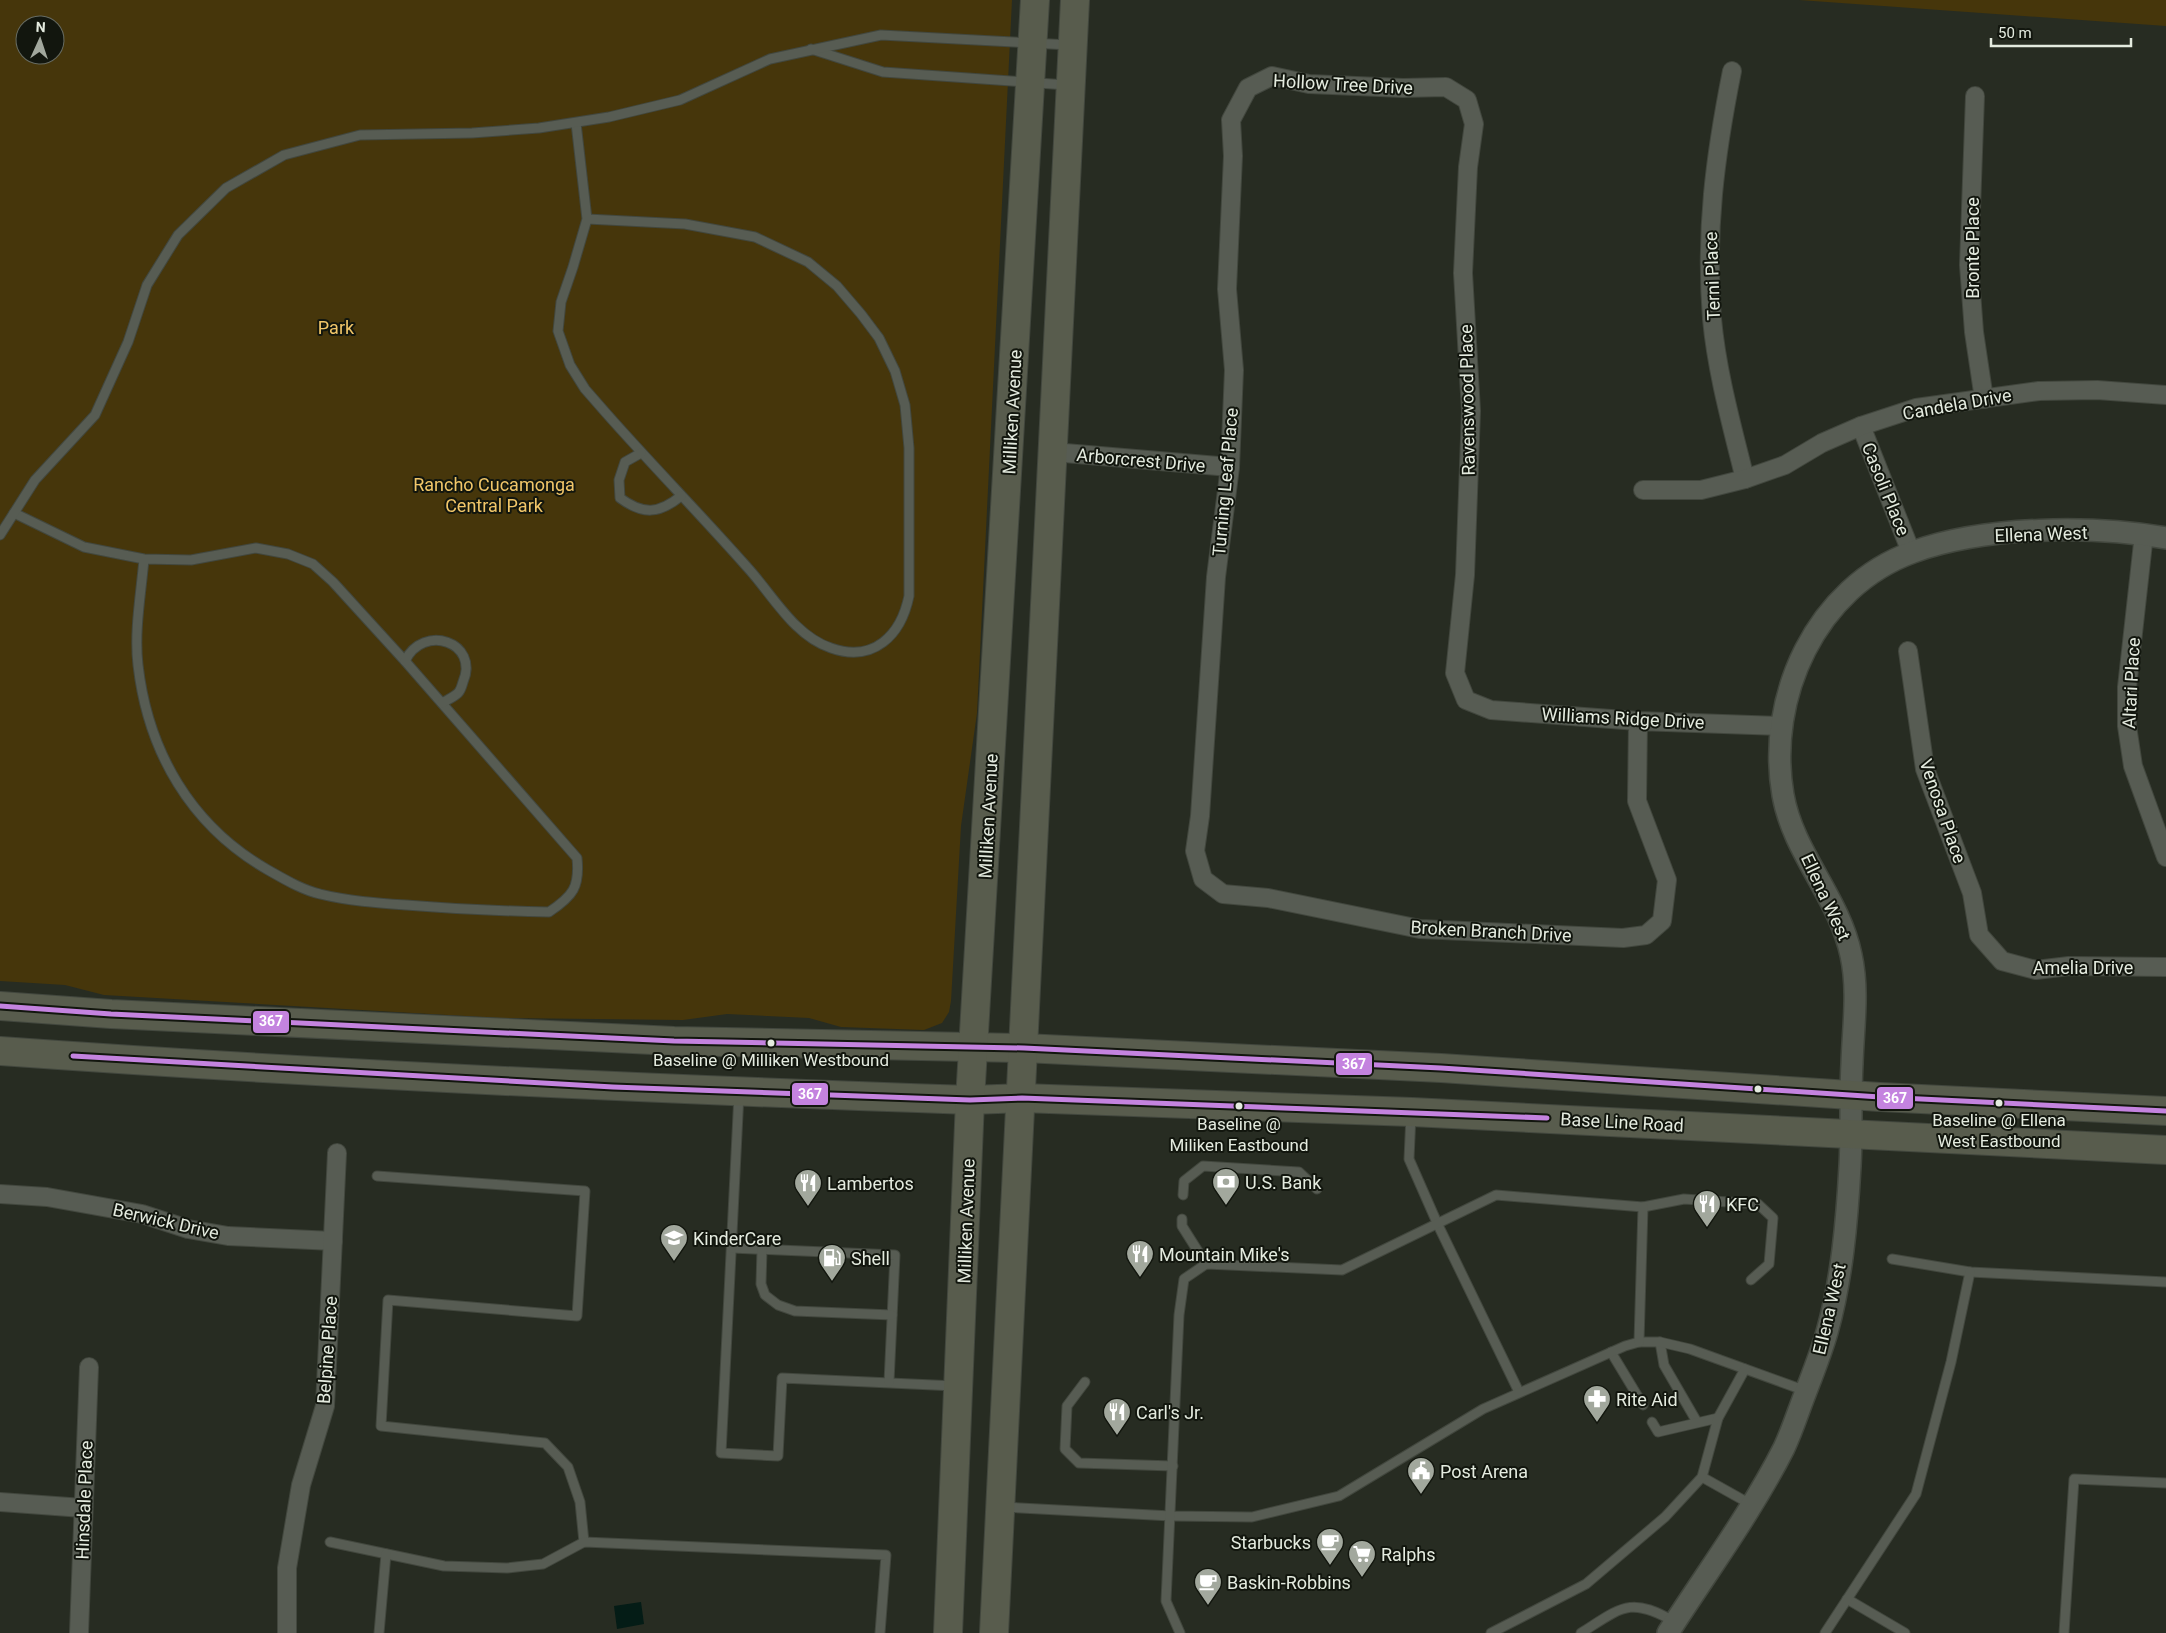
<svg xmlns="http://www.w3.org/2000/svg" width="2166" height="1633" viewBox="0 0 2166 1633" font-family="Roboto,sans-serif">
<rect width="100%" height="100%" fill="#272c22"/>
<g fill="#46360b" fill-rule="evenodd">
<path d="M0,0H1012L977,713L961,826L951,1001L949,1012L942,1023L924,1030L841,1027L809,1018L727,1014L683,1020L500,1018L104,995L65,985L0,981ZM25,25H55V55H25Z"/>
<polygon points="1799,0 2166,0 2166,26"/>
</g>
<polygon fill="#041c16" points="641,1602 644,1624 617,1629 614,1606"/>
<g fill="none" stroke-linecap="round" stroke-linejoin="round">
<defs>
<g id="service">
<polyline points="811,49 883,72 1067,85"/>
<path d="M576,123L587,219L573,267L561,302L558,331L570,365L585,389L606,413C652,465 701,515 747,567C772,594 794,636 831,648C874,663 901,635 909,596V448L905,405L895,371L879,338L861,314L837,286L808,262L755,237L685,224L587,219"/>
<path d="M641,453L625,462L619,480L620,498C643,515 659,514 681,496"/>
<path d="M14,513L84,547L144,559L191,560L256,548L288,554L313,564L333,582L405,661L577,858C580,887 573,896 549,912C502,911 454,909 406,905C377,903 348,901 320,894C302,890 284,879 268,870C191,826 148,752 138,665C134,631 141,594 144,559"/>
<polyline points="0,535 35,480 95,415 128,342 147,285 178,235 226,188 284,155 360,135 472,133 539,128 609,117 680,100 770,59 881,35 1070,45"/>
<path d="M405,661C423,623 480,642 463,682C462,685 461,690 458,693C454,697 447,700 442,703"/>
<polyline points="739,1094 721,1453 778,1456 782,1378 955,1386"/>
<polyline points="1411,1115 1409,1159 1438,1225 1519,1392"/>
<polyline points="377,1176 585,1191 577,1316 388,1300 381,1426 545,1443 568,1467 580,1502 584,1542"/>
<polyline points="1183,1195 1184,1181 1203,1166 1299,1172 1317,1189"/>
<polyline points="1643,1207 1684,1199 1758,1204 1773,1218 1769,1264 1751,1280"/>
<polyline points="1182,1219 1182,1226 1206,1264"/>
<polyline points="732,1248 895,1255 889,1382"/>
<polyline points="762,1249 761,1284 765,1295 778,1305 795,1311 892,1315"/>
<polyline points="1892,1259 1970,1272 2166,1282"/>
<polyline points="1660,1342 1664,1365 1697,1422"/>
<polyline points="1611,1352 1643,1405"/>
<polyline points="1085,1382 1067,1406 1065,1449 1079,1463 1173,1466"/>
<polyline points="1652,1422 1658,1432 1718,1418"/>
<polyline points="1702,1477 1752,1505"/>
<polyline points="1003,1507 1171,1516 1252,1517 1339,1496 1483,1409 1625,1346 1639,1342 1660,1342 1690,1349 1806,1391"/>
<polyline points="330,1542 444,1566 507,1568 543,1564 584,1542 886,1555 880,1633"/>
<polyline points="1847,1599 1905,1633"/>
<polyline points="379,1633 386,1554"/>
<polyline points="1180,1633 1166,1601 1179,1315 1184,1279 1206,1264 1342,1270 1496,1195 1643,1207 1639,1342"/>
<polyline points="1491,1633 1586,1584 1665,1517 1702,1477 1718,1418 1745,1369"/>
<path d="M1581,1633C1622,1607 1630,1596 1675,1622"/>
<polyline points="1825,1633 1916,1494 1951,1362 1970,1272"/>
<polyline points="2064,1633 2074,1479 2166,1483"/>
</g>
<g id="minor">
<path d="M1732,71C1715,156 1705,232 1712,319C1717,373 1732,426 1745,479"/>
<polyline points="1975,96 1969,265 1974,332 1984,399"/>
<polyline points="1861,426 1911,552"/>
<polyline points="1053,452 1230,467"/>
<polyline points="1643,490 1701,490 1745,479 1785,465 1822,443 1861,426 1916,408 2039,391 2097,390 2166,395"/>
<polyline points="2144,534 2127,687 2127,726 2133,766 2166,857"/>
<polyline points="1908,651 1925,769 1972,893 1979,935 2002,961 2036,970 2069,966 2166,967"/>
<polyline points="1638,721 1637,801 1667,880 1662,921 1646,935 1623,938 1420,929 1268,898 1223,894 1203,879 1195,851 1200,816 1216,577 1230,467 1234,370 1227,289 1233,156 1231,120 1248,88 1272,76 1309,84 1403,88 1446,87 1467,100 1474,124 1468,167 1463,273 1471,411 1465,575 1455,673 1466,700 1491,710 1638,721 1781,726"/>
<polyline points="0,1194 47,1197 142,1214 188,1229 228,1236 333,1241"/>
<polyline points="0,1502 83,1508"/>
<polyline points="79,1633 89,1367"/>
<polyline points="287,1633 287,1568 301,1485 325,1406 337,1153"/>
</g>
<path id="tertiary" d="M1668,1633C1707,1572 1751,1513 1784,1448C1792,1431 1798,1412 1805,1394C1813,1373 1821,1353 1827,1332C1842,1279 1847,1221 1850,1166C1852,1132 1850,1098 1852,1064C1853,1028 1859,991 1851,955C1839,897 1793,853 1783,795C1766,697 1816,587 1913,552C1985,526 2092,525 2166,538"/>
<g id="primary">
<polyline points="0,1006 111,1014 674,1041 1024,1048 1441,1068 1880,1097 2166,1111"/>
<path d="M0,1051C323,1074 647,1089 970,1100L1022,1098L1412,1112L2166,1150"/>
<polyline points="948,1633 970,1100 1035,0"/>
<polyline points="994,1633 1075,0"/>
</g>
</defs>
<use href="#service" stroke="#42473e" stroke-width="11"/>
<use href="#minor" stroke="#42473e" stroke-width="20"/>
<use href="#tertiary" stroke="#42473e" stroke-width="24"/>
<use href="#primary" stroke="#42473e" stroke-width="30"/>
<use href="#service" stroke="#575c53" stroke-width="9"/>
<use href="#minor" stroke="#575c53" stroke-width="18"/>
<use href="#tertiary" stroke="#575c53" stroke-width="21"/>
<use href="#primary" stroke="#585c4d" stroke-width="28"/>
<defs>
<g id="bus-1">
<polyline points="0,1006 111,1014 674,1041 1024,1048 1441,1068 1880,1097 2166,1111"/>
<polyline points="73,1056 613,1087 970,1100 1022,1098 1547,1118"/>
</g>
</defs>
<use href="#bus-1" stroke="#12160e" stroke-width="9"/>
<use href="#bus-1" stroke="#c483df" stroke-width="5"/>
</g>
<defs>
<symbol id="bank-pin" viewBox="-11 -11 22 30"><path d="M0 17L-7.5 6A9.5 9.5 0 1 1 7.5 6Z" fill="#a2a89d" stroke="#12160e"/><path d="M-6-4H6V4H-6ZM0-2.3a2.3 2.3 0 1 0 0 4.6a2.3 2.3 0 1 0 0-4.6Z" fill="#fff"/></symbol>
<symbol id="restaurant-pin" viewBox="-11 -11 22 30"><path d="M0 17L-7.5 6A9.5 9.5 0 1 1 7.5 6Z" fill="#a2a89d" stroke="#12160e"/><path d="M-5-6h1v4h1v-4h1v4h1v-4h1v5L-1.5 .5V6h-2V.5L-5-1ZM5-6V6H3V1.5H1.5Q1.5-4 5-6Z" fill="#fff"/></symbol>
<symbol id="school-pin" viewBox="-11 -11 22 30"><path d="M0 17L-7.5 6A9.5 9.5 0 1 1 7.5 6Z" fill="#a2a89d" stroke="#12160e"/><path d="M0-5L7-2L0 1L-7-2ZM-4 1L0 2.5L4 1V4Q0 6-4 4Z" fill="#fff"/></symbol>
<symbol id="fuel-pin" viewBox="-11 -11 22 30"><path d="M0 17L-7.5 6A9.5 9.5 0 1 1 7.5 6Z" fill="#a2a89d" stroke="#12160e"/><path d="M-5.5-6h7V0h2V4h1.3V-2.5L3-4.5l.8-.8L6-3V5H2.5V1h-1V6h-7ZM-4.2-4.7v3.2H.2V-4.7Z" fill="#fff"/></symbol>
<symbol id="pharmacy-pin" viewBox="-11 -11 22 30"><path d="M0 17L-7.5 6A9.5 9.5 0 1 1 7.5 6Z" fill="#a2a89d" stroke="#12160e"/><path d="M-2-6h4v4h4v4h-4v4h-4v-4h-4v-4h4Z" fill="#fff"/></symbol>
<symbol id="civic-pin" viewBox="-11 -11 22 30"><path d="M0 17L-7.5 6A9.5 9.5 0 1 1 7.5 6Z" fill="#a2a89d" stroke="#12160e"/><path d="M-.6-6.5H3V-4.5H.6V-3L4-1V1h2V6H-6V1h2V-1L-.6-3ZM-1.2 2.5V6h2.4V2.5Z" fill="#fff"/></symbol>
<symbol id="cafe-pin" viewBox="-11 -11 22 30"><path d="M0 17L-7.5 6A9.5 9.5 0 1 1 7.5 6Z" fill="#a2a89d" stroke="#12160e"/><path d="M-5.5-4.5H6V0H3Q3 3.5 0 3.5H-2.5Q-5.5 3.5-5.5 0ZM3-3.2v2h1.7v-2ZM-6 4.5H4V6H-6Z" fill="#fff"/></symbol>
<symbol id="supermarket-pin" viewBox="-11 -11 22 30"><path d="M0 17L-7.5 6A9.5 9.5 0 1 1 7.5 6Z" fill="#a2a89d" stroke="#12160e"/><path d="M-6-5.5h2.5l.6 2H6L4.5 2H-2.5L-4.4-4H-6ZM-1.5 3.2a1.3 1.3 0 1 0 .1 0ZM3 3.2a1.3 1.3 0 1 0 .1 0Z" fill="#fff"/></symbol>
</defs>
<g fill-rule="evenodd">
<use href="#bank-pin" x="1210" y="1166" width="32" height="43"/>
<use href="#restaurant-pin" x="792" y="1167" width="32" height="43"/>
<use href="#restaurant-pin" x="1691" y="1188" width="32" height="43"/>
<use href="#school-pin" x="658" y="1222" width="32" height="43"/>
<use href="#restaurant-pin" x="1124" y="1238" width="32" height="43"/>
<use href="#fuel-pin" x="816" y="1242" width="32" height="43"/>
<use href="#pharmacy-pin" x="1581" y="1383" width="32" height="43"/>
<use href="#restaurant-pin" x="1101" y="1396" width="32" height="43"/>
<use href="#civic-pin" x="1405" y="1455" width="32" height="43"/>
<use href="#cafe-pin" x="1314" y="1526" width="32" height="43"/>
<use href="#supermarket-pin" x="1346" y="1538" width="32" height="43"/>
<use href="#cafe-pin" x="1192" y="1566" width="32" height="43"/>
</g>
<g fill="#e4ebdf" stroke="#12160e" stroke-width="2">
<circle cx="771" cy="1043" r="4.5"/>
<circle cx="1758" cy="1089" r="4.5"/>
<circle cx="1999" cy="1103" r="4.5"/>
<circle cx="1239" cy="1106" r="4.5"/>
</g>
<g text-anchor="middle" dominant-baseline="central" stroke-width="4" stroke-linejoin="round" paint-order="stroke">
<g font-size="17" fill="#e4ebdf" stroke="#12160e">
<text x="771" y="1060">Baseline @ Milliken Westbound</text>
<text x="1999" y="1120">Baseline @ Ellena<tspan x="1999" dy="21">West Eastbound</tspan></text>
<text x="1239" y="1124">Baseline @<tspan x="1239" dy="21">Miliken Eastbound</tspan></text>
</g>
<g font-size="18" fill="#e4ebdf" stroke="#12160e">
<text transform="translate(1343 84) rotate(3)">Hollow Tree Drive</text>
<text transform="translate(1972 248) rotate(-90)">Bronte Place</text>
<text transform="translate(1712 276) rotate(-92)">Terni Place</text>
<text transform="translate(1467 400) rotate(-91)">Ravenswood Place</text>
<text transform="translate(1957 404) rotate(-10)">Candela Drive</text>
<text transform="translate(1012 412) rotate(-87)">Milliken Avenue</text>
<text transform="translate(1141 460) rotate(5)">Arborcrest Drive</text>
<text transform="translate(1225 482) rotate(-85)">Turning Leaf Place</text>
<text transform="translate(1886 489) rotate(68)">Casoli Place</text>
<text transform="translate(2041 534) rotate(-2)">Ellena West</text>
<text transform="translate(2131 683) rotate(-87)">Altari Place</text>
<text transform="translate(1623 718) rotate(3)">Williams Ridge Drive</text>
<text transform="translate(1943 811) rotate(71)">Venosa Place</text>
<text transform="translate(988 816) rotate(-87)">Milliken Avenue</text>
<text transform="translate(1826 897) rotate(65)">Ellena West</text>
<text transform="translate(1491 931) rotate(3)">Broken Branch Drive</text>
<text x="2083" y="967">Amelia Drive</text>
<text transform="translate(1622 1122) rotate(3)">Base Line Road</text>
<text transform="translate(166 1221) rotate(13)">Berwick Drive</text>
<text transform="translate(966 1221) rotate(-88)">Milliken Avenue</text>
<text transform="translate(1829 1309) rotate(-77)">Ellena West</text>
<text transform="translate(327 1350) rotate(-86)">Belpine Place</text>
<text transform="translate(84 1500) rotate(-88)">Hinsdale Place</text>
</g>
<g font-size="18" fill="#f1c669" stroke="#12160e">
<text x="336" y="327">Park</text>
<text x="494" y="484">Rancho Cucamonga<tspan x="494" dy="21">Central Park</tspan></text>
</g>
<g font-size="18" fill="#e4ebdf" stroke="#12160e" text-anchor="start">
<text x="1245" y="1182">U.S. Bank</text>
<text x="827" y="1183">Lambertos</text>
<text x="1726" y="1204">KFC</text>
<text x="693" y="1238">KinderCare</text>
<text x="1159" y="1254">Mountain Mike's</text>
<text x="851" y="1258">Shell</text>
<text x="1616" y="1399">Rite Aid</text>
<text x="1136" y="1412">Carl's Jr.</text>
<text x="1440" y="1471">Post Arena</text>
<text x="1311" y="1542" text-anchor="end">Starbucks</text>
<text x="1381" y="1554">Ralphs</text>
<text x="1227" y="1582">Baskin-Robbins</text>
</g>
</g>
<g stroke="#12160e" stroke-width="2">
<rect x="252" y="1010" width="38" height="24" rx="5" fill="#c483df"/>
<rect x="1335" y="1052" width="38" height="24" rx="5" fill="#c483df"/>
<rect x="791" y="1082" width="38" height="24" rx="5" fill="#c483df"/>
<rect x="1876" y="1086" width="38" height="24" rx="5" fill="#c483df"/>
</g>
<g font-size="14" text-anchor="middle" font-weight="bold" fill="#fff">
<text x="271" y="1026">367</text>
<text x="1354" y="1069">367</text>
<text x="810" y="1099">367</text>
<text x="1895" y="1103">367</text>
</g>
<g transform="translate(40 40) rotate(3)"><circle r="24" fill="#12160e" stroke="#666b62"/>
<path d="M0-4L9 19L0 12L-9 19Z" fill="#a2a89d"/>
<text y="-8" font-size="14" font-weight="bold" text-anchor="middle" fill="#e4ebdf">N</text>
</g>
<path d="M1991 38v8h140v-8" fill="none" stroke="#e4ebdf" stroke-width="2.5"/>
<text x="1998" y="38" font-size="15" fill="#e4ebdf" stroke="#12160e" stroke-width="4" paint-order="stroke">50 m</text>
</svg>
